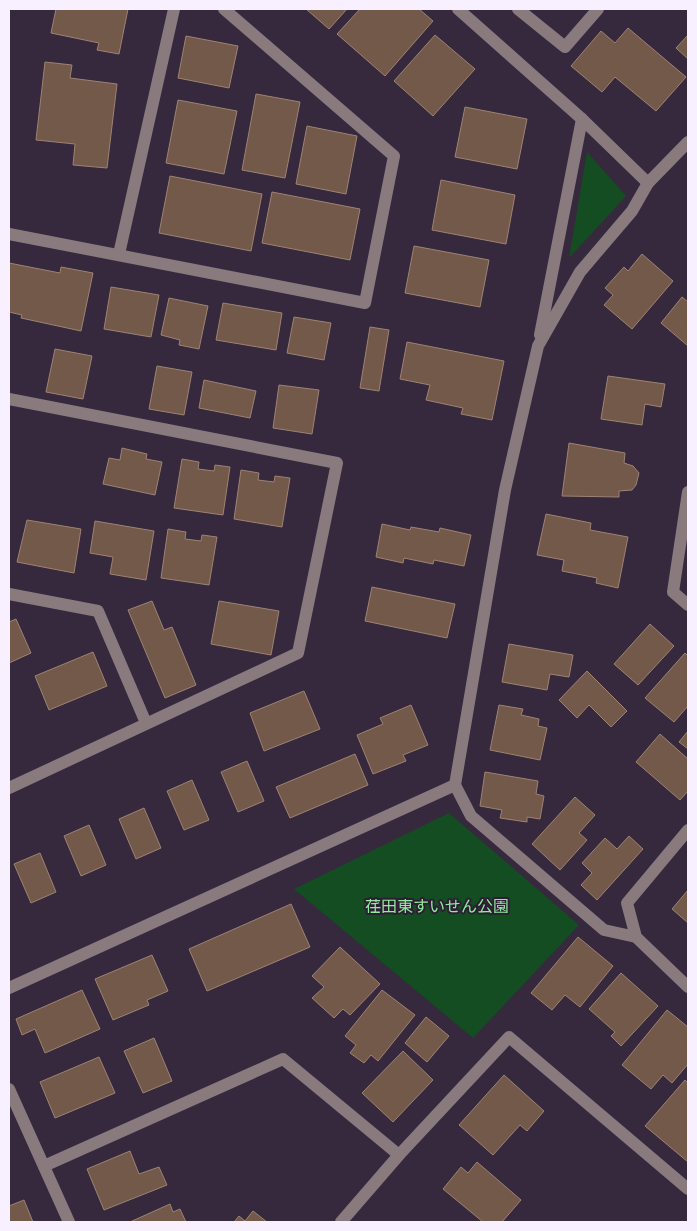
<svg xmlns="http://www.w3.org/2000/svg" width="697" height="1231" viewBox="0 0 697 1231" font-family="Raleway,'Noto Sans JP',sans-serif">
<rect width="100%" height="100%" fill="#36293e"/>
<g fill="#134d21">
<polygon points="587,152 626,196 569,258"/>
<polygon points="449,813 579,925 473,1038 294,889"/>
</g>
<g fill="#72594a" stroke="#9e8373">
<polygon points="56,9 128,9 119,54 97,50 99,43 51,33"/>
<polygon points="306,9 347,9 329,29"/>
<polygon points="360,9 419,9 433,21 385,76 337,34"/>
<polygon points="628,28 686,77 656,111 615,77 602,92 571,66 601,31 615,43"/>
<polygon points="435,35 475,69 433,116 394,81"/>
<polygon points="688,35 688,59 676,48"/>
<polygon points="186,36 238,46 229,88 178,78"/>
<polygon points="45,62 72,65 70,78 117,84 107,168 73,165 75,144 36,140"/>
<polygon points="256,94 300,102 285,178 242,170"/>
<polygon points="178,100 237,111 224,174 166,163"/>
<polygon points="465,107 527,119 517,169 455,157"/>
<polygon points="307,126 357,136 346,194 296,184"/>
<polygon points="170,176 262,194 251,251 159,233"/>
<polygon points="441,180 515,195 506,244 432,230"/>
<polygon points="272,192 360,209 350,260 262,243"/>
<polygon points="414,246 489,260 480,307 405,293"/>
<polygon points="642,254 673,281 632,329 604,305 613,295 605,288 624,267 628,271"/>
<polygon points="9,263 60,273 61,267 93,273 81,331 21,318 22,315 9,312"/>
<polygon points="111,287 159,295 151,337 104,329"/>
<polygon points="682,297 688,302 688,346 661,323"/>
<polygon points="169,298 208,306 199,349 179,345 180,340 161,335"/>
<polygon points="223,303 282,313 276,350 216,340"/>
<polygon points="294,317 331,323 324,360 287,353"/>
<polygon points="370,327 389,330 379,391 360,388"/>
<polygon points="407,342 504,361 492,420 461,414 463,408 426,400 430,385 400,379"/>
<polygon points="55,349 92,356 83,399 46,392"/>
<polygon points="157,366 192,372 184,415 149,409"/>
<polygon points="608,376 665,384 661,407 645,404 642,425 601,419"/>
<polygon points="204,380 256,391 250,418 199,408"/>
<polygon points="279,385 319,390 312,434 273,428"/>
<polygon points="569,443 625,453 624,463 633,466 639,473 636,485 632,490 619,491 619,497 562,496"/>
<polygon points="122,448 147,454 146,459 162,462 155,495 103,484 109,458 120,460"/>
<polygon points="182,459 199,462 198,469 214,471 215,465 230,467 223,515 174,508"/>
<polygon points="241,470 259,473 258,480 274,482 275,476 290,478 282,527 234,519"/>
<polygon points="546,514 591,523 590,530 628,537 618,588 596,583 597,578 562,571 564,560 537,555"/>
<polygon points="27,520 81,529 74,573 17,562"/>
<polygon points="95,521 154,531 146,580 110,574 113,557 90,553"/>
<polygon points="382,524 410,530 411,527 439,532 440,528 471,535 464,566 434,560 433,564 404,558 403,563 376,557"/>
<polygon points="168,529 186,532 185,539 201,541 202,535 217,537 209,585 161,578"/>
<polygon points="372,587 455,604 447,638 365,621"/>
<polygon points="152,601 164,630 172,627 196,685 165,698 128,610"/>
<polygon points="219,601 279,611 271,655 211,644"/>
<polygon points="16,619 31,653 9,663 9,622"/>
<polygon points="650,624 674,646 638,685 614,664"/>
<polygon points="509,644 573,655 569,677 550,674 547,690 502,682"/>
<polygon points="93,652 107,686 49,710 35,676"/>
<polygon points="685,653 688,656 688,706 674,722 645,698"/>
<polygon points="587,671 627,711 611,727 589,705 577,718 559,700"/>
<polygon points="304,691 320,729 264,751 250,713"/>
<polygon points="411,705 428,745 403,755 406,761 373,774 357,735 383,724 380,718"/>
<polygon points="499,705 523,709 521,715 539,719 538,726 547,728 540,760 490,750"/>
<polygon points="688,731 688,749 679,742"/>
<polygon points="660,734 688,759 688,791 680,800 636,762"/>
<polygon points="355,754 368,785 290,818 276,787"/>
<polygon points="247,761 264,801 238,812 221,772"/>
<polygon points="485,772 538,781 536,794 544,796 540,819 527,817 527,822 500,818 502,810 480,806"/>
<polygon points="192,780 209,820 184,830 167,791"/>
<polygon points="575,797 595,815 579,833 587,840 560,870 532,844"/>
<polygon points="144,808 161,848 136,859 119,819"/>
<polygon points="89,825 106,865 81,876 64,836"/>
<polygon points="629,836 643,849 597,900 581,885 592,873 582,863 605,838 617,849"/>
<polygon points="40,853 56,892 31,903 14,864"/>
<polygon points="688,890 688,923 672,909"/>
<polygon points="291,904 310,947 207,991 189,949"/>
<polygon points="578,937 613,966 580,1007 565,995 552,1010 531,993"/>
<polygon points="340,947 380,984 350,1015 343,1009 334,1018 312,998 324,987 312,976"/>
<polygon points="152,955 168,991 147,1000 149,1005 113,1020 95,979"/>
<polygon points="621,973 658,1006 621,1046 611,1036 615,1032 589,1009"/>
<polygon points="82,990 100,1029 45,1053 35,1029 22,1035 16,1019"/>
<polygon points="382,990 415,1015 378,1061 371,1055 364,1063 350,1053 356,1045 345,1036"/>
<polygon points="667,1010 688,1027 688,1064 672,1083 663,1075 651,1089 622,1065"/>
<polygon points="426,1017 449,1036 427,1062 405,1043"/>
<polygon points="154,1038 172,1081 143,1093 124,1051"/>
<polygon points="403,1051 433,1080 393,1122 362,1093"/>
<polygon points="99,1057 115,1093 55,1118 40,1082"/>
<polygon points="504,1075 544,1111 527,1131 520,1125 493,1155 459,1125"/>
<polygon points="685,1080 688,1083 688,1162 645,1126"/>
<polygon points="130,1151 139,1174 159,1167 167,1185 104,1210 87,1169"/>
<polygon points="477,1162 521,1200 502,1222 483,1222 443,1189 461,1167 468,1173"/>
<polygon points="24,1200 33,1222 9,1222 9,1206"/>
<polygon points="170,1204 173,1212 180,1209 186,1222 130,1222"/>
<polygon points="253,1211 267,1222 234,1222 239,1216 245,1221"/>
</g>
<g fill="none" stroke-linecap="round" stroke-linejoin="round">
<g stroke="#897a7e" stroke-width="12">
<polyline points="458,9 582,119 648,183"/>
<polyline points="518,9 565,47 598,9"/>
<polyline points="9,234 365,303 394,156 224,9"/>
<polyline points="119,254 174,9"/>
<polyline points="540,335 582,119"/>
<polyline points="9,399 337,463 298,653 9,788"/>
<polyline points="688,492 673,592 688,605"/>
<polyline points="9,594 98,611 146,723"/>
<polyline points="455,785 471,816 604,930 636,937"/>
<polyline points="688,830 627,903 636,937 688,987"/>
<polyline points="9,988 455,785 505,490 538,346 580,272 632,211 648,183 688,142"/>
<polyline points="9,1089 69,1222"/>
<polyline points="44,1166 283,1059 399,1155"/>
<polyline points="341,1222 399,1155 509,1037 688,1189"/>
</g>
</g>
<g text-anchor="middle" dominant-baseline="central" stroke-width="4" stroke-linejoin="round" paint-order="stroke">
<g font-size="16" fill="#92eb9f" stroke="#2c1f33">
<text x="437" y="906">荏田東すいせん公園</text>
</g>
</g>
<rect width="697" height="1231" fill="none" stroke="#f8f0fe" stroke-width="20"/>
</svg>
